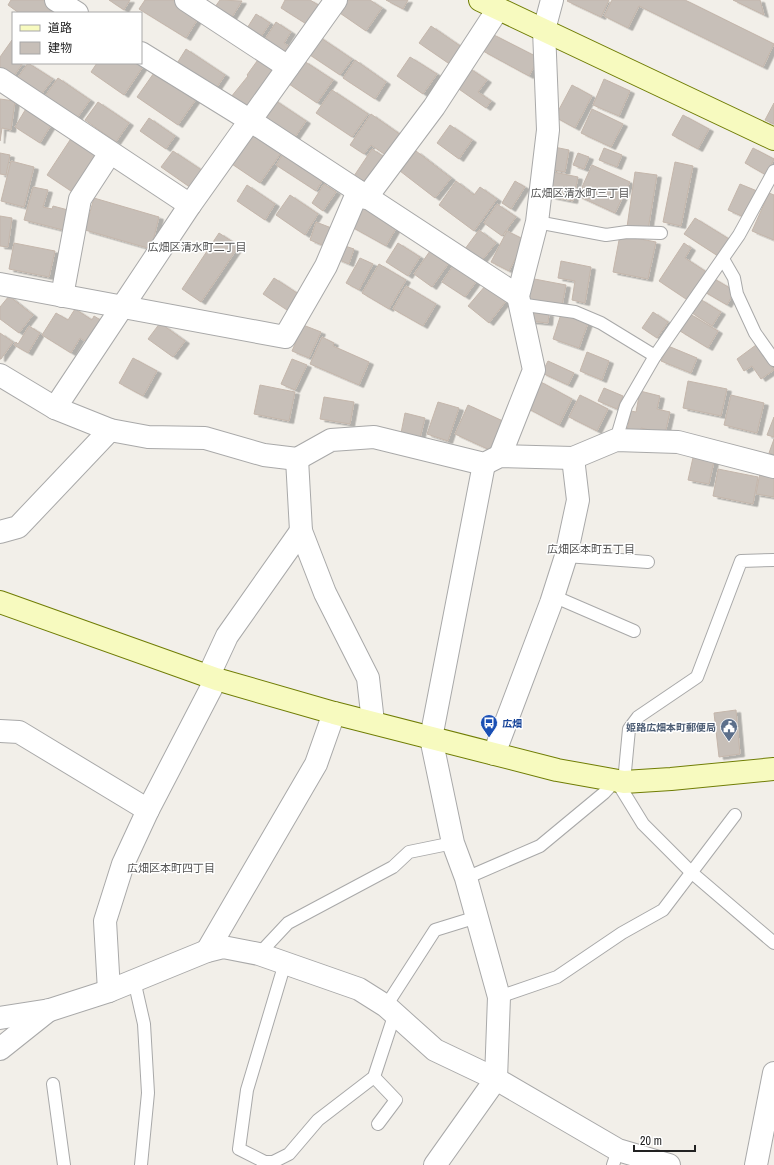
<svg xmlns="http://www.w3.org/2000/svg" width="774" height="1165" viewBox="0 0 774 1165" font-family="'Archivo Narrow','Noto Sans JP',sans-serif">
<defs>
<filter id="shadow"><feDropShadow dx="4.5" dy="2.5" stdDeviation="0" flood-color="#0004"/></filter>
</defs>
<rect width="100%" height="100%" fill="#f2efe9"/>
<g fill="#c7bfb8" stroke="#c4b6ab" filter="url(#shadow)">
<polygon points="11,0 45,0 64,13 19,13 8,5"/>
<polygon points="109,0 130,0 124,10"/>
<polygon points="145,0 173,0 199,17 186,38 139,9"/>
<polygon points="220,0 242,1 229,22 212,11"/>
<polygon points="285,0 310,0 320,6 308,25 281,8"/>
<polygon points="345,0 370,0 382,8 366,31 337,11"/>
<polygon points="386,0 408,0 403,9"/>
<polygon points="568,0 609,0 601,17 567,1"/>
<polygon points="612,0 685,0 774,44 763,67 639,6 628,28 604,16"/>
<polygon points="733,0 760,0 764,15"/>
<polygon points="256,14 270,23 258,41 244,33"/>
<polygon points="276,22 291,32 284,43 293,49 286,59 262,44"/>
<polygon points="431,26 463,48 451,65 419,43"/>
<polygon points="492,34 539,58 529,76 483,51"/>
<polygon points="318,36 352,59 340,75 307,53"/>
<polygon points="12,40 13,63 23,63 11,80 0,72 0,57"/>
<polygon points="186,49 225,75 215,90 176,65"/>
<polygon points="260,57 279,70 250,111 231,97 248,76 247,75"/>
<polygon points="410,57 437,74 423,94 397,76"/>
<polygon points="355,60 386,82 375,99 343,78"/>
<polygon points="304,61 333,80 317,103 289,84"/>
<polygon points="28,63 53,79 40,96 16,80"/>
<polygon points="97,63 140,63 144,65 124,95 91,72"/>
<polygon points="469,68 487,80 478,92 491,101 486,108 456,87"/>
<polygon points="156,70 197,98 178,125 137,97"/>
<polygon points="58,78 90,100 77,118 45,96"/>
<polygon points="604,79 630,91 619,116 593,105"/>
<polygon points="572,85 592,96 575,128 555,117"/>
<polygon points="332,90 368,114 352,137 316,113"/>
<polygon points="0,99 15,101 11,130 2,128 0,141"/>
<polygon points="273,99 306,121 293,140 260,118"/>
<polygon points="98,102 129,123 116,142 85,120"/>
<polygon points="774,103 774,124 765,120"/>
<polygon points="27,107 53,122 40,143 15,127"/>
<polygon points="592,109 623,124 611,147 581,133"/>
<polygon points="371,114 401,135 387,156 371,145 364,154 350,145"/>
<polygon points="683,115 709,129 698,149 672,135"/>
<polygon points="149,118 175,136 166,149 140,131"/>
<polygon points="450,125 472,140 459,159 437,143"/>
<polygon points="252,129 283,150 260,183 229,162"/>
<polygon points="72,137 102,157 77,195 47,175"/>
<polygon points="554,147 569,150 565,172 549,169"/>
<polygon points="604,148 622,155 617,167 599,160"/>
<polygon points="753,148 774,159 766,175 745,163"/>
<polygon points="372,149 386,158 366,188 352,179"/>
<polygon points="173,151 206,173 194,190 161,167"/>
<polygon points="285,151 324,178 316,191 276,165"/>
<polygon points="416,151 451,178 435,198 400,171"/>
<polygon points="0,153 10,155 6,175 0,174"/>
<polygon points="578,153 589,157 584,169 573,165"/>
<polygon points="11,161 34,167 24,207 1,201"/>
<polygon points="675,162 693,166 681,226 663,222"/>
<polygon points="592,165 630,182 615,213 578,196"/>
<polygon points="549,171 578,177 573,201 544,195"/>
<polygon points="635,172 657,175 648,230 627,227"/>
<polygon points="456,181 474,195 480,187 497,199 474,231 439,205"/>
<polygon points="515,181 525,187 511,209 502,203"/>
<polygon points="324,184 336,192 323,211 312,203"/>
<polygon points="740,184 757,191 746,218 728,210"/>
<polygon points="247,185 275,204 265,220 237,201"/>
<polygon points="33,187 48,190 43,207 52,209 53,206 68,210 63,230 24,220"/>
<polygon points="769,193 774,195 774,240 752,231"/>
<polygon points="290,195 318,214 305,235 276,215"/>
<polygon points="94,198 159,217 151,249 85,230"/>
<polygon points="363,202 399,223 386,246 350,226"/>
<polygon points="497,204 516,217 502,236 484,223"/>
<polygon points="0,216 12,218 8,247 0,246"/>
<polygon points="695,218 729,239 718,256 684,234"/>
<polygon points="316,222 334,229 327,247 310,240"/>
<polygon points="479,230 496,243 478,265 462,253"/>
<polygon points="507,231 525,240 509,271 491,262"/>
<polygon points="219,233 239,246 201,302 182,289"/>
<polygon points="620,235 656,242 648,279 613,272"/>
<polygon points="14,243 55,251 49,277 9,269"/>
<polygon points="398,243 420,257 408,276 386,262"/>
<polygon points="684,243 691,248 685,258 708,273 689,301 659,281"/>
<polygon points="342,245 354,249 349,264 337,259"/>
<polygon points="430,251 448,264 432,287 414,274"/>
<polygon points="360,258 373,264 359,290 346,283"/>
<polygon points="561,261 591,267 585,303 572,300 575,281 558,278"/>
<polygon points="455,263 478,279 465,297 442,282"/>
<polygon points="379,264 406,280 389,309 362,293"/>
<polygon points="711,277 735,291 727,305 703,291"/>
<polygon points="274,278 300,295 290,312 263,294"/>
<polygon points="529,278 566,285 562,306 525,299"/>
<polygon points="486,285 506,301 489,323 468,306"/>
<polygon points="406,286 436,304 423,326 393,309"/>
<polygon points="9,296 33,315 19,333 0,319 0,307"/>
<polygon points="700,299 721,312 712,326 692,313"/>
<polygon points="75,309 92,320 94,316 107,324 93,346 80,338 71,353 42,335 56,313 68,320"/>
<polygon points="531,311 549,314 548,323 529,321"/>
<polygon points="653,312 668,322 657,338 642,328"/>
<polygon points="561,314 588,323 579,348 553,339"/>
<polygon points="690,314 718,331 708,348 680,331"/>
<polygon points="160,323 185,341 173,357 148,339"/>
<polygon points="303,325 321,332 309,358 292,351"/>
<polygon points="29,326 40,333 28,353 14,345 16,342 18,344"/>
<polygon points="0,333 13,342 1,359 0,359"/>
<polygon points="322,337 334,343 333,346 369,362 359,385 310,364"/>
<polygon points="756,345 774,370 761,379 752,366 744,371 737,359"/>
<polygon points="668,346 697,358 691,373 661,361"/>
<polygon points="587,352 609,361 602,380 580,371"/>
<polygon points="133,358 157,371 143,396 119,383"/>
<polygon points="292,359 307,365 295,390 281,384"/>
<polygon points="548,361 574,373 568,385 542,373"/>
<polygon points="539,381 572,399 559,425 525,407"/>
<polygon points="688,381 727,389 721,416 683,408"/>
<polygon points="260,385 295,392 289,421 254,414"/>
<polygon points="604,388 623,396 617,409 598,401"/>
<polygon points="640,391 660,396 657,409 670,412 665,434 641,428 639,438 626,435 631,411 636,412"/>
<polygon points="580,395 608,409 597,431 569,417"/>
<polygon points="731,395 764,403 757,433 724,425"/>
<polygon points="324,397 354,402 350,424 320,419"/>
<polygon points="438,402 459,408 448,441 427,434"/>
<polygon points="468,405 505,422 492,451 455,434"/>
<polygon points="405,413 425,418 420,438 401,433"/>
<polygon points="774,417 774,437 767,435"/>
<polygon points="774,439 774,455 769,453"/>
<polygon points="694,453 715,457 709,484 688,480"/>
<polygon points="718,469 758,477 753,504 713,496"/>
<polygon points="760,473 774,476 774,497 756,494"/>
<polygon points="736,710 740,754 719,757 714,713"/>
</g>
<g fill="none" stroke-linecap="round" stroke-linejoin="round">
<defs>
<g id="lane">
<polyline points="537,222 606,235 627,232 661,233"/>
<polyline points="723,259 734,278 737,294 755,333 774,360"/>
<polyline points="519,304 575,312 601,323 655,356"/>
<polyline points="616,440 626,406 655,356 739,235 774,171"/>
<polyline points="566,556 648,562"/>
<polyline points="553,596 634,631"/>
<polyline points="624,782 629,729 638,717 697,677 741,561 774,560"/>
<polyline points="466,878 540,846 604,793 616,780 643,824 691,872 774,943"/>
<polyline points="259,954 288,923 393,867 409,852 453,843"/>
<polyline points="134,980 144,1024 148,1093 141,1165"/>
<polyline points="499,997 557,977 622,933 663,910 735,815"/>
<polyline points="386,1006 435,930 477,917"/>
<polyline points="374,1077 396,1100 378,1124"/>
<polyline points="53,1084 64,1165"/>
<polyline points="265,1162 273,1162 289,1154 318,1120 374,1077 395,1013"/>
<polyline points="263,1165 265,1162 239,1149 247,1090 285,963"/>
<polyline points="613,1165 618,1150"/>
</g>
<g id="street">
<polyline points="56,0 77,13"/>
<polyline points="186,0 288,67"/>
<polyline points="141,53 251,121 518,296"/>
<polyline points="0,79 190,205"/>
<polyline points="366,198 434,107 498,9"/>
<polyline points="0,284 285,337 326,266 358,191"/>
<polyline points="62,296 80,199 110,153"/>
<polyline points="0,375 55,408 110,430 148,437 205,438 264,455 297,459 331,440 374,437 484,464 500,456 573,458 616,440 678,442 774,467"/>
<polyline points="55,408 190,205 336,0"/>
<polyline points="500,456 534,370 518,296 537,222 548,130 544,30 552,0"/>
<polyline points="297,459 301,531 325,593 368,678 373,722"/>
<polyline points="0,532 18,527 110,430"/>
<polyline points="208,677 227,636 301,531"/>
<polyline points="0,731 19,732 148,810"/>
<polyline points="494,754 551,603 566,556 578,500 573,458"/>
<polyline points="207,951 316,764 334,713"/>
<polyline points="109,991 105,921 123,864 148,810 216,679"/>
<polyline points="0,1018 50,1010 109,991 207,951 223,947 259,954 359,989 386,1006 435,1050 496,1079 618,1150 669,1165"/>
<polyline points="0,1049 49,1010"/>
<polyline points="435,1165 496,1079 499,997 466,878 453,843 431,738 484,464"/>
<polyline points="756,1165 774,1073"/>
</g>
<g id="secondary">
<polyline points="480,0 774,139"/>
<polyline points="0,602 216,679 334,713 557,770 624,782 671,779 774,769"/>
</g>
</defs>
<use href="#lane" stroke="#a9a9a9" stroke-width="14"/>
<use href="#street" stroke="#a9a9a9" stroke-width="24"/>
<use href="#secondary" stroke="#707d05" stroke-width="24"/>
<use href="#lane" stroke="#fff" stroke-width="12"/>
<use href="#street" stroke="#fff" stroke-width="22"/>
<use href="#secondary" stroke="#f7fabf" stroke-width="22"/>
</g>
<defs>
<symbol id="bus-pin" viewBox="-11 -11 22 30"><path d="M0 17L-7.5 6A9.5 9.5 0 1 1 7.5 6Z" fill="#1a4fb4" stroke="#fff"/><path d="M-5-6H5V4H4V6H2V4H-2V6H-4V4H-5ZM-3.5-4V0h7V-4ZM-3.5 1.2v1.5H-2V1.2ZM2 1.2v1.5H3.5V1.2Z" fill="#fff"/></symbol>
<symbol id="civic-pin" viewBox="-11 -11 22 30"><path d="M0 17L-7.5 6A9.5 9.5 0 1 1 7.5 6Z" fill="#5c6f8a" stroke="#fff"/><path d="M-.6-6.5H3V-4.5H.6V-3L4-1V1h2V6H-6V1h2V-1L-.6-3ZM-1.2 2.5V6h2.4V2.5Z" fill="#fff"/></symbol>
</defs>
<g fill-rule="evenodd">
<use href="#bus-pin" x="479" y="713" width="20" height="27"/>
<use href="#civic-pin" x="719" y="717" width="20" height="27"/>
</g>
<g text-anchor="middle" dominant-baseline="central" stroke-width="3" stroke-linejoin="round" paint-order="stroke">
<g font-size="10" font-weight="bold" fill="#164399" stroke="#fff" text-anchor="start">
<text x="502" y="723">広畑</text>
</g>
<g font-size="10" font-weight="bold" fill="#4e5e75" stroke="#fff" text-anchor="end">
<text x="716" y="727">姫路広畑本町郵便局</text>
</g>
<g font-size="11" fill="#555" stroke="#fff">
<text x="580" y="193">広畑区清水町三丁目</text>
<text x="197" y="247">広畑区清水町二丁目</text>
<text x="591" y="549">広畑区本町五丁目</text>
<text x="171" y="868">広畑区本町四丁目</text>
</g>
</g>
<rect x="12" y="12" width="130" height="52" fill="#ffffff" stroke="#a7a7a7"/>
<rect x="20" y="25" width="20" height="6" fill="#f7fabf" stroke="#a7a7a7"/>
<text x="48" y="32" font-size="12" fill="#222222">道路</text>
<rect x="20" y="42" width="20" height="12" fill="#c7bfb8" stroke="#a7a7a7"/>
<text x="48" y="52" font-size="12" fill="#222222">建物</text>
<path d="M634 1145v6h61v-6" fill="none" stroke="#222222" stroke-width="2"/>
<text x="640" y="1145" font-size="12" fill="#222222" stroke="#ffffff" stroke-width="3" paint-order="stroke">20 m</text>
</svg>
